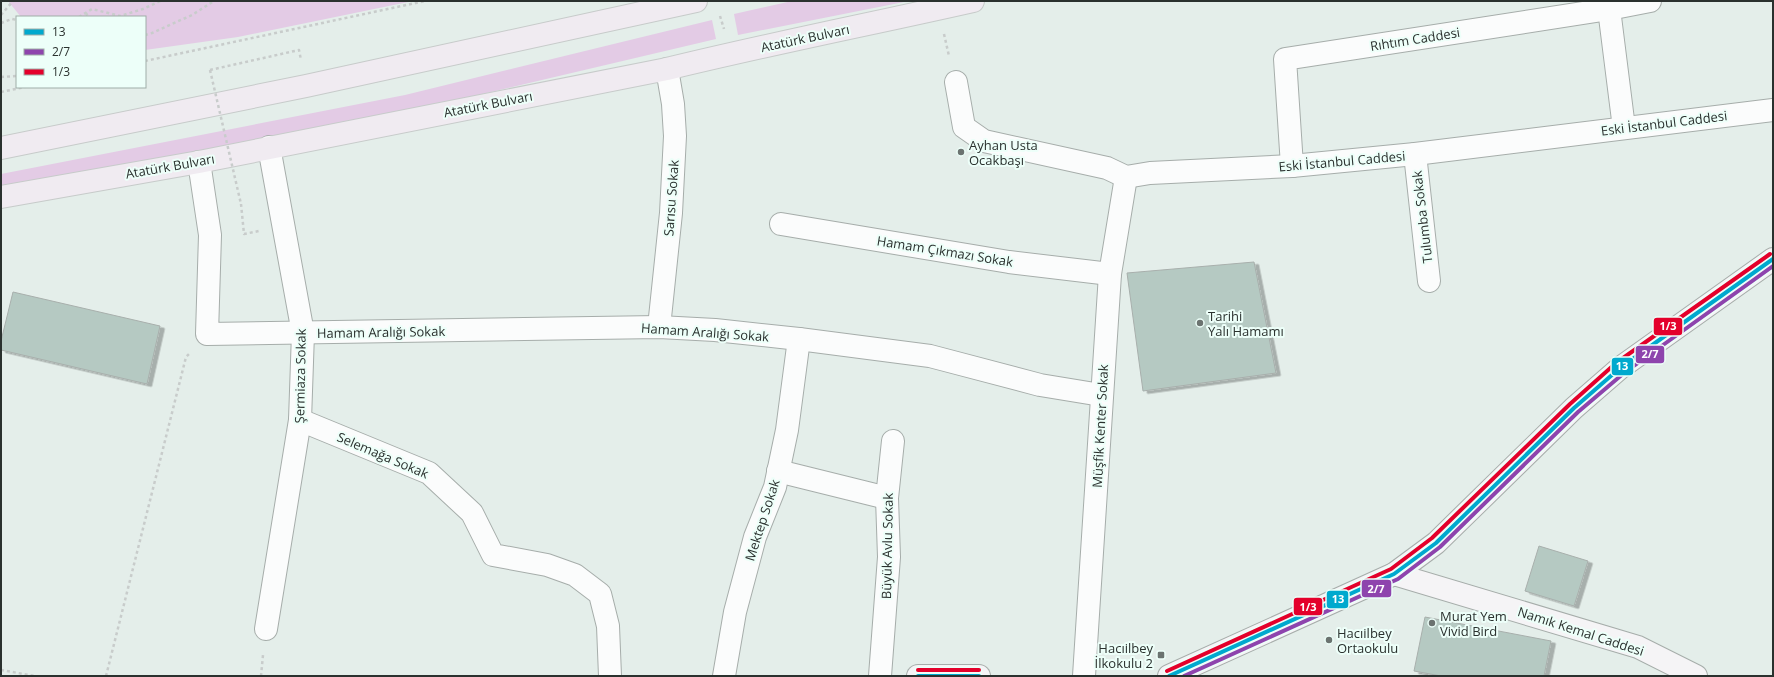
<svg xmlns="http://www.w3.org/2000/svg" width="1774" height="677" viewBox="0 0 1774 677" font-family="'Open Sans',sans-serif">
<defs>
<filter id="shadow"><feDropShadow dx="4.5" dy="2.5" stdDeviation="0" flood-color="#0004"/></filter>
</defs>
<rect width="100%" height="100%" fill="#e4eeea"/>
<g fill="#e3cbe5">
<polygon points="8,1 413,1 238,37 145,50 145,17 21,17"/>
<polygon points="792,1 909,1 738,35 734,14"/>
<polygon points="712,20 716,39 470,97 1,191 1,174 405,95"/>
</g>
<g fill="#b5c9c2" stroke="#a8afac" filter="url(#shadow)">
<polygon points="1254,262 1276,373 1143,391 1127,273"/>
<polygon points="13,292 160,326 147,384 1,350 1,341"/>
<polygon points="1539,546 1588,561 1574,606 1525,591"/>
<polygon points="1425,617 1551,641 1544,676 1441,676 1414,671"/>
</g>
<g fill="none" stroke-linecap="round" stroke-linejoin="round">
<defs>
<g id="street">
<polyline points="1609,9 1624,128"/>
<polyline points="956,82 964,127 984,141 1107,168 1126,177 1150,173 1292,166 1415,154 1773,110"/>
<polyline points="1415,154 1429,281"/>
<polyline points="199,162 210,235 207,334 659,327 715,330 799,339 930,356 1040,385 1101,395"/>
<polyline points="1292,166 1285,59 1609,9 1650,1"/>
<polyline points="781,224 1009,262 1110,274"/>
<polyline points="659,327 671,213 675,136 673,104 667,69"/>
<polyline points="300,420 429,473 472,513 493,555 547,565 575,575 600,594 608,626 610,676"/>
<polyline points="778,471 887,498"/>
<polyline points="266,629 300,420 303,333 269,147"/>
<polyline points="724,676 735,612 755,537 775,487 787,430 799,339"/>
<polyline points="880,676 889,557 887,498 893,441"/>
<polyline points="1084,676 1110,274 1126,177"/>
</g>
<g id="secondary">
<polyline points="1394,574 1638,647 1696,676"/>
<polyline points="918,676 979,676"/>
<polyline points="1169,676 1394,574 1436,543 1574,408 1620,368 1773,259"/>
</g>
<g id="primary">
<polyline points="1,148 306,86 696,1"/>
<path d="M1,197L199,162L667,69C769,44 871,24 973,1"/>
</g>
</defs>
<use href="#street" stroke="#a6adaa" stroke-width="24"/>
<use href="#secondary" stroke="#a6adaa" stroke-width="24"/>
<use href="#primary" stroke="#c7cbca" stroke-width="24"/>
<g stroke="#c8cccb" stroke-width="2.5" stroke-dasharray="3 3" stroke-linecap="butt">
<polyline points="86,13 88,17"/>
<polyline points="1,15 13,1"/>
<polyline points="720,16 724,29"/>
<polyline points="79,17 92,9 120,16 143,9 160,1"/>
<polyline points="1,23 12,19 17,20"/>
<polyline points="944,34 949,56"/>
<polyline points="145,35 152,33 192,15 214,1"/>
<polyline points="145,61 425,1"/>
<polyline points="210,70 299,50 301,60"/>
<polyline points="1,77 17,76"/>
<polyline points="1,92 25,87"/>
<polyline points="241,204 244,234 259,231"/>
<polyline points="1,670 35,676"/>
<polyline points="106,676 186,357 191,352"/>
<polyline points="261,676 263,655"/>
</g>
<use href="#street" stroke="#fbfcfc" stroke-width="22"/>
<use href="#secondary" stroke="#f5f4f6" stroke-width="22"/>
<use href="#primary" stroke="#f0ebf1" stroke-width="22"/>
<polyline stroke="#c8cccb" stroke-width="2.5" stroke-dasharray="3 3" stroke-linecap="butt" points="210,70 241,204"/>
<defs>
<g id="bus-1">
<polyline points="918,676 979,676"/>
<polyline points="1169,676 1394,574 1436,543 1574,408 1620,368 1773,259"/>
</g>
<polyline id="bus-2" points="1184,676 1398,579 1440,547 1578,412 1624,373 1773,266"/>
<g id="bus-3">
<polyline points="918,670 979,670"/>
<polyline points="1167,671 1391,569 1432,538 1570,404 1616,363 1770,254"/>
</g>
</defs>
<use href="#bus-1" stroke="#edfff9" stroke-width="7"/>
<use href="#bus-2" stroke="#edfff9" stroke-width="7"/>
<use href="#bus-3" stroke="#edfff9" stroke-width="7"/>
<use href="#bus-1" stroke="#00a9ce" stroke-width="4"/>
<use href="#bus-2" stroke="#8e44ad" stroke-width="4"/>
<use href="#bus-3" stroke="#e4002b" stroke-width="4"/>
</g>
<g fill="#6b7370" stroke="#edfff9" stroke-width="1.5">
<circle cx="961" cy="152" r="4"/>
<circle cx="1200" cy="323" r="4"/>
<circle cx="1432" cy="623" r="4"/>
<circle cx="1329" cy="640" r="4"/>
<rect x="1157" y="651" width="8" height="8" rx="2"/>
</g>
<g text-anchor="middle" dominant-baseline="central" stroke-width="4" stroke-linejoin="round" paint-order="stroke">
<g font-size="13" fill="#2a312e" stroke="#edfff9">
<text transform="translate(805 38) rotate(-12)">Atatürk Bulvarı</text>
<text transform="translate(1415 39) rotate(-9)">Rıhtım Caddesi</text>
<text transform="translate(488 104) rotate(-11)">Atatürk Bulvarı</text>
<text transform="translate(1664 123) rotate(-7)">Eski İstanbul Caddesi</text>
<text transform="translate(1342 161) rotate(-5)">Eski İstanbul Caddesi</text>
<text transform="translate(170 166) rotate(-10)">Atatürk Bulvarı</text>
<text transform="translate(671 198) rotate(-86)">Sarısu Sokak</text>
<text transform="translate(1422 217) rotate(-97)">Tulumba Sokak</text>
<text transform="translate(945 251) rotate(9)">Hamam Çıkmazı Sokak</text>
<text transform="translate(381 332) rotate(-1)">Hamam Aralığı Sokak</text>
<text transform="translate(705 332) rotate(4)">Hamam Aralığı Sokak</text>
<text transform="translate(300 376) rotate(-89)">Şermiaza Sokak</text>
<text transform="translate(1100 426) rotate(-87)">Müşfik Kenter Sokak</text>
<text transform="translate(383 455) rotate(23)">Selemağa Sokak</text>
<text transform="translate(762 520) rotate(-72)">Mektep Sokak</text>
<text transform="translate(887 546) rotate(-89)">Büyük Avlu Sokak</text>
<text transform="translate(1581 631) rotate(18)">Namık Kemal Caddesi</text>
</g>
<g font-size="13" fill="#2a312e" stroke="#edfff9" text-anchor="start">
<text x="969" y="145">Ayhan Usta<tspan x="969" dy="15">Ocakbaşı</tspan></text>
<text x="1208" y="316">Tarihi<tspan x="1208" dy="15">Yalı Hamamı</tspan></text>
<text x="1440" y="616">Murat Yem<tspan x="1440" dy="15">Vivid Bird</tspan></text>
<text x="1337" y="633">Hacıilbey<tspan x="1337" dy="15">Ortaokulu</tspan></text>
<text x="1153" y="648" text-anchor="end">Hacıilbey<tspan x="1153" dy="15">İlkokulu 2</tspan></text>
</g>
</g>
<g stroke="#edfff9" stroke-width="1.5">
<rect x="1653" y="317" width="30" height="19" rx="4" fill="#e4002b"/>
<rect x="1635" y="345" width="30" height="19" rx="4" fill="#8e44ad"/>
<rect x="1611" y="357" width="23" height="19" rx="4" fill="#00a9ce"/>
<rect x="1361" y="579" width="31" height="19" rx="4" fill="#8e44ad"/>
<rect x="1326" y="590" width="23" height="19" rx="4" fill="#00a9ce"/>
<rect x="1293" y="597" width="30" height="19" rx="4" fill="#e4002b"/>
</g>
<g font-size="11" text-anchor="middle" font-weight="bold" fill="#fff">
<text x="1668" y="330">1/3</text>
<text x="1650" y="358">2/7</text>
<text x="1622" y="370">13</text>
<text x="1376" y="593">2/7</text>
<text x="1338" y="603">13</text>
<text x="1308" y="611">1/3</text>
</g>
<rect width="1774" height="677" fill="none" stroke="#2a312e" stroke-width="4"/>
<rect x="16" y="16" width="130" height="72" fill="#edfff9" stroke="#9fada8"/>
<rect x="24" y="29" width="20" height="6" fill="#00a9ce" stroke="#9fada8"/>
<text x="52" y="36" font-size="12" fill="#2a312e">13</text>
<rect x="24" y="49" width="20" height="6" fill="#8e44ad" stroke="#9fada8"/>
<text x="52" y="56" font-size="12" fill="#2a312e">2/7</text>
<rect x="24" y="69" width="20" height="6" fill="#e4002b" stroke="#9fada8"/>
<text x="52" y="76" font-size="12" fill="#2a312e">1/3</text>
</svg>
